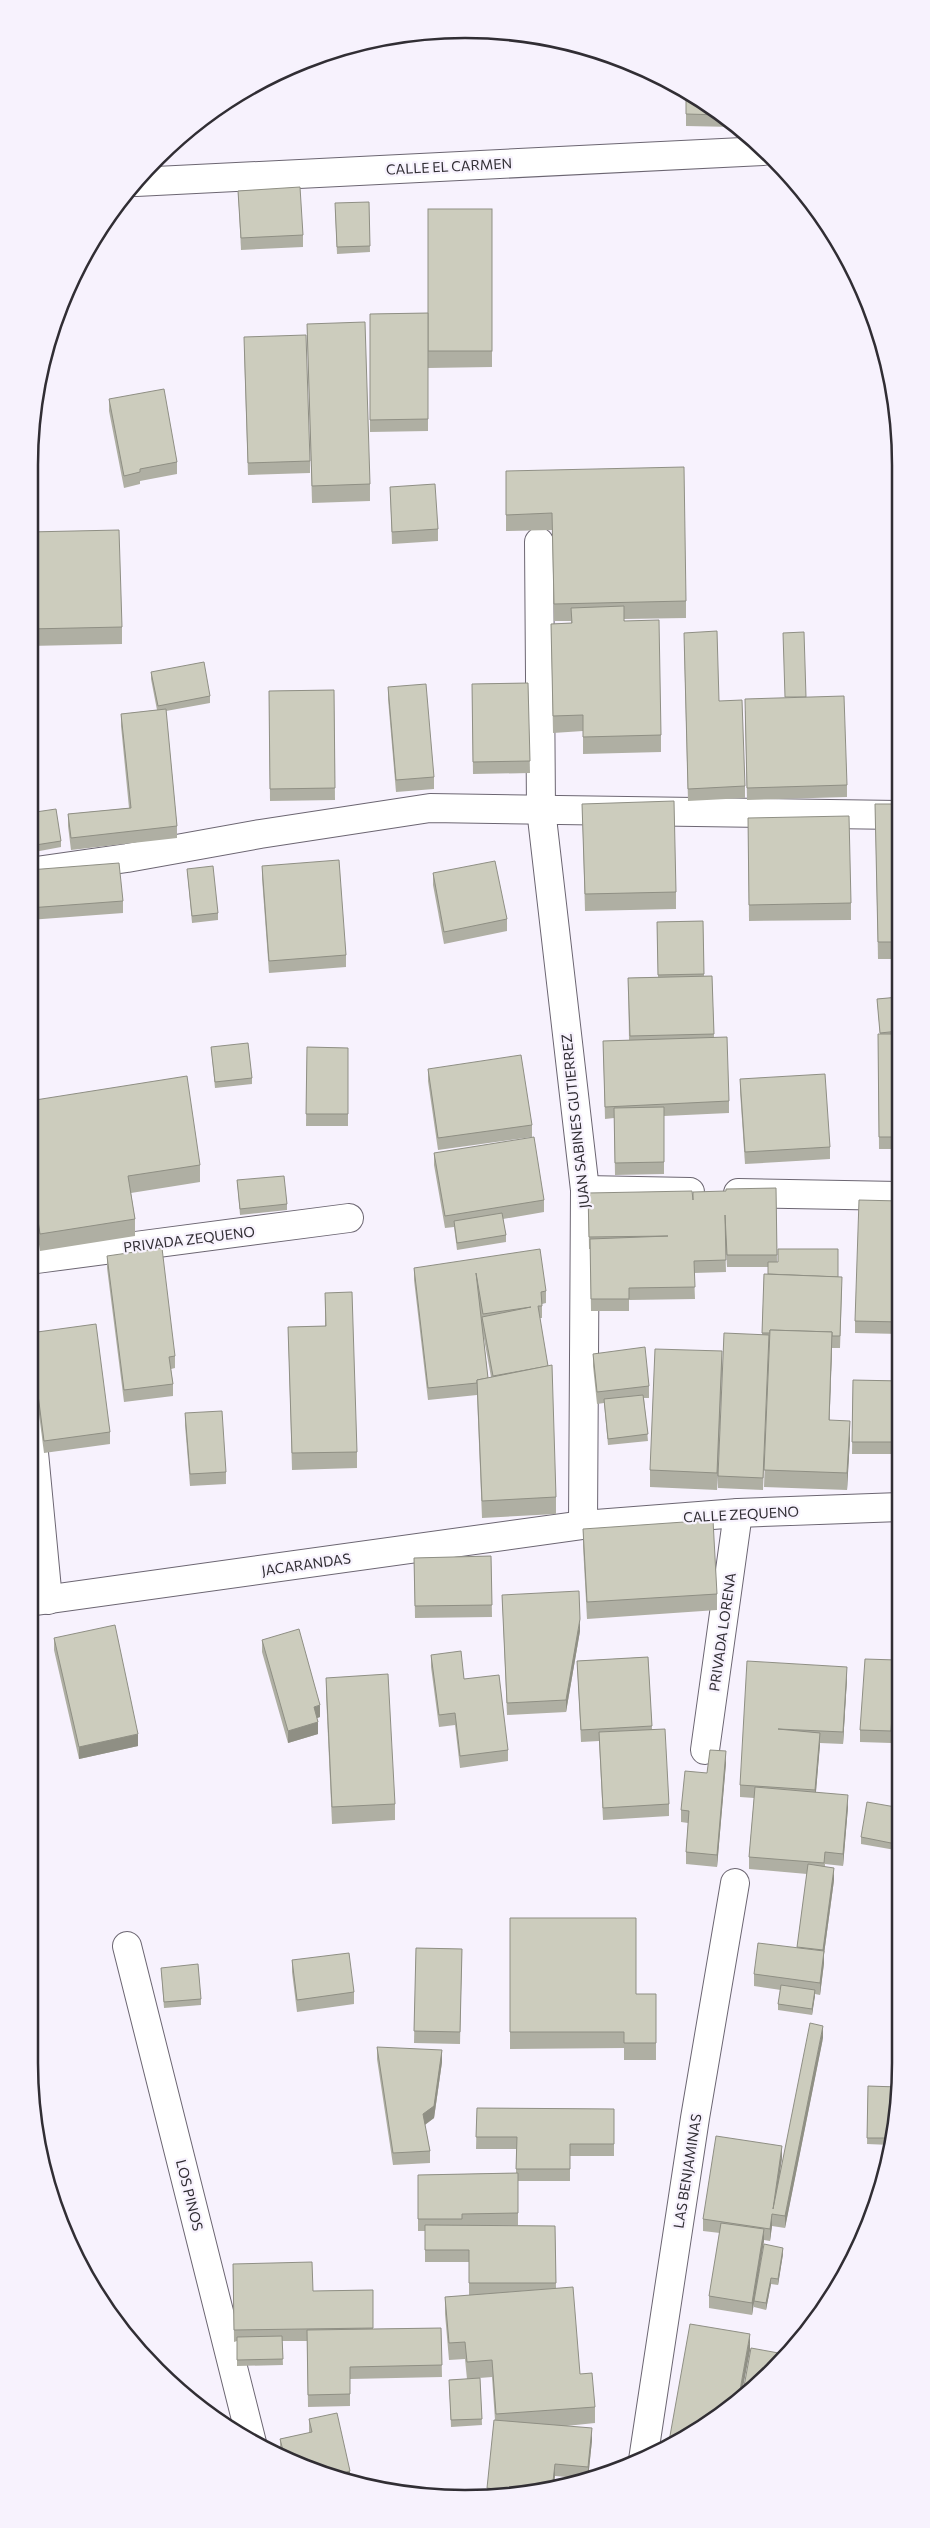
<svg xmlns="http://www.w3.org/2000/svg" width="930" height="2528" viewBox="0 0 930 2528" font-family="Commissioner,sans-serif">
<rect width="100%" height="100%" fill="#f7f2fd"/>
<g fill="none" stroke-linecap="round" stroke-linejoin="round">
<defs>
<g id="street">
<polyline points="136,182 763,151"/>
<polyline points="539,542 541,809 585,1190 583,1525"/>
<polyline points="29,872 127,858 260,834 430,808 898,815"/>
<polyline points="585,1190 690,1192"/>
<polyline points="738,1193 899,1196"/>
<polyline points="29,1260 349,1218"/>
<polyline points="29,1400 48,1600"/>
<polyline points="29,1602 583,1525 738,1513 900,1507"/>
<polyline points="705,1750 738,1513"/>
<polyline points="127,1946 252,2443"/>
<polyline points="643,2460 695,2118 735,1883"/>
</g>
</defs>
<use href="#street" stroke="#6c6672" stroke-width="30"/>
<use href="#street" stroke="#fff" stroke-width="28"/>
</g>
<g fill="#afafa3" fill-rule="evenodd">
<polygon points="686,93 707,102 734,125 734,127 686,126"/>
<polygon points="167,148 167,157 158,157"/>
<polygon points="238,191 303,235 303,247 241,250"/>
<polygon points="369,202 370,252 337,254 335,210"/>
<polygon points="428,209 492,209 492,367 428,368"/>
<polygon points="428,313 428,431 370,432 370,314"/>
<polygon points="307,324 370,484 370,501 312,503"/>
<polygon points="244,349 310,461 310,473 248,475"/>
<polygon points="109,399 177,462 177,474 140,481 140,484 124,488 109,411"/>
<polygon points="506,471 686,601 686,618 624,619 661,735 661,752 583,754 583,731 553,733 551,624 571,623 571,621 554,621 552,530 506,531"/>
<polygon points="390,487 438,529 438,541 392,544"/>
<polygon points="29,532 122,627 122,644 29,646"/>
<polygon points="894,550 898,550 898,613 893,613"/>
<polygon points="684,645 719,701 745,786 745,798 688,801"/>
<polygon points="151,672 210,696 210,703 166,711 177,826 177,838 71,850 68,826 68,814 129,808 121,726 121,714 157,710 151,679"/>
<polygon points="528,683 530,773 473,774 472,684"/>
<polygon points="388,687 434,777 434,789 396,792 388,699"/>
<polygon points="334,690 335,800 270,801 269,691"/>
<polygon points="806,697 847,785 847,797 747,800 745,711"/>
<polygon points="582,804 676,892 676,909 585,911"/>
<polygon points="875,804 898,804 899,959 878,959"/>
<polygon points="29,813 61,841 61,847 29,853"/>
<polygon points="748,818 851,903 851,920 749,921"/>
<polygon points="262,866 346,955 346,967 269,973 262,878"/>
<polygon points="187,869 218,913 218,920 192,923"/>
<polygon points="29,870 123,901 123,913 29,920"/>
<polygon points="433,873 507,919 507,931 444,944 433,885"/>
<polygon points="703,921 704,976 712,976 714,1037 729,1101 729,1113 664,1116 664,1174 615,1175 614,1118 605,1119 603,1041 629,1040 628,978 658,977 657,922"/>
<polygon points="899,997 899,1149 879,1149 878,1034 880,1034 877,999"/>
<polygon points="211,1047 252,1078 252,1084 215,1088"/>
<polygon points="307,1047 348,1048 348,1126 306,1126"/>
<polygon points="428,1069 532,1125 532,1137 438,1150 428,1081"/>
<polygon points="740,1079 830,1147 830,1159 745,1164 740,1091"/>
<polygon points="29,1101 200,1165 200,1182 131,1193 135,1219 135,1236 40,1251 29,1179"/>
<polygon points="434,1153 544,1200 544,1212 503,1219 506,1235 506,1242 457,1250 454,1227 445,1228 434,1165"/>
<polygon points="237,1180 287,1204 287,1210 240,1215"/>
<polygon points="776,1188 777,1262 838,1277 842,1289 840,1348 832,1348 829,1420 850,1438 847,1490 764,1487 769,1345 763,1490 718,1488 718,1476 762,1334 764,1274 768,1274 768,1267 727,1267 725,1232 726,1272 694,1273 695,1299 629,1300 629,1311 591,1311 590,1249 589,1249 588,1193 693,1200 726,1191"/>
<polygon points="899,1201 900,1334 855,1333 855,1321"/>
<polygon points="107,1256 175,1356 175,1368 171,1369 173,1384 173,1396 124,1402 107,1268"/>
<path d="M414,1268L546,1291V1303L542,1304V1318H540L556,1497V1514L482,1518L477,1395L428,1400L414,1280ZM483,1333L491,1377L488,1378Z"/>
<polygon points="325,1293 357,1452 357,1468 292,1470 288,1327 325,1326"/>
<polygon points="30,1333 110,1432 110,1444 44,1453 30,1345"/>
<polygon points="722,1351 717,1490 650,1487 650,1470"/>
<polygon points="593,1354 649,1386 649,1398 644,1398 648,1441 608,1445 604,1403 597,1404 593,1366"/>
<polygon points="853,1380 900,1381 900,1454 852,1454"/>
<polygon points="185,1413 226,1472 226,1484 190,1486 185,1425"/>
<polygon points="583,1529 717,1594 717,1610 587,1619 583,1546"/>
<polygon points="491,1556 492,1617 415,1618 414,1558"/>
<polygon points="502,1595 580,1631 566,1712 507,1715"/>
<polygon points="54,1638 138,1746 79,1759 54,1650"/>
<polygon points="262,1640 320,1717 317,1718 318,1734 288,1743 262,1652"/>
<polygon points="431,1655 508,1750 508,1761 460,1768 455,1725 439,1727 431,1667"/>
<polygon points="648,1657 652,1729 669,1804 669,1816 603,1820 599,1741 581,1742 577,1661"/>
<polygon points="896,1672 891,1743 860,1742 860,1730"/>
<polygon points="326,1678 395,1804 395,1820 332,1824 326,1694"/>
<polygon points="847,1679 843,1744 820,1743 816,1792 848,1807 843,1866 825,1864 825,1867 834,1880 824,1954 824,1963 820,1995 815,1994 812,2015 778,2010 778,2004 781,1990 754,1986 754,1974 797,1948 807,1874 749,1869 749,1857 754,1798 740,1797 740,1785"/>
<polygon points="726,1763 717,1867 686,1864 686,1852 688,1823 681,1822 681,1810 707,1773"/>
<polygon points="901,1808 901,1851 861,1844 861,1837"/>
<polygon points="29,1890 31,1906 31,1922 29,1923"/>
<polygon points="510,1918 636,1994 656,1994 656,2060 624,2060 624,2048 510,2049"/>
<polygon points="416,1948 462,1949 460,2044 414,2043"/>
<polygon points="292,1960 354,1992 354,2004 297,2012 292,1972"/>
<polygon points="161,1968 201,1999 201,2005 164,2008"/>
<polygon points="823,2038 785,2228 772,2226 770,2241 764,2240 752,2315 709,2308 709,2296 720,2233 703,2231 703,2219 782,2158 779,2175"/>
<polygon points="377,2047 442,2062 434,2118 425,2125 430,2151 430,2163 393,2165 377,2059"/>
<polygon points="868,2086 898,2087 890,2145 867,2144"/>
<polygon points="477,2108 614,2109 614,2156 570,2156 570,2181 518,2181 518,2225 470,2225 555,2226 556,2288 580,2374 595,2407 595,2423 566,2426 592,2440 588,2479 555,2476 553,2490 487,2493 495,2420 492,2377 467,2379 465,2359 449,2360 445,2314 445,2297 475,2295 469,2295 469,2262 425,2262 425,2231 418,2231 418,2175 516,2173 516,2149 476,2149"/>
<polygon points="783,2254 778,2285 771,2284 766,2310 754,2307 754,2301"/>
<polygon points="233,2264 313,2291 373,2290 373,2329 441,2328 442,2377 350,2379 350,2406 308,2407 307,2341 282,2341 283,2365 237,2366 237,2341 234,2342"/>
<polygon points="480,2378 482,2425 451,2427 449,2380"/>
<polygon points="309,2419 350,2482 325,2476 282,2457 280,2451 280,2439 309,2433"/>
</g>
<g fill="#8f8f84">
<polygon points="832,1332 832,1349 829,1437 829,1420"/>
<polygon points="722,1351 722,1368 717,1490 717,1473"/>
<polygon points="850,1421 850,1438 847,1490 847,1473"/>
<polygon points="580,1619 580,1631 566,1712 566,1700"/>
<polygon points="896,1660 896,1672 891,1743 891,1731"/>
<polygon points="847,1667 847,1679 843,1744 843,1732"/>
<polygon points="320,1705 320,1717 314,1719 314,1707"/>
<polygon points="318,1722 318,1734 288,1743 288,1731"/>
<polygon points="820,1733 820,1745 815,1802 815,1790"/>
<polygon points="138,1734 138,1746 79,1759 79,1747"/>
<polygon points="726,1751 726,1763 717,1867 717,1855"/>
<polygon points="848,1795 848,1807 843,1866 843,1854"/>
<polygon points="834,1868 834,1880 824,1954 824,1963 820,1995 820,1983 823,1959 823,1950"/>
<polygon points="815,1990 815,1996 812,2015 812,2009"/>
<polygon points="823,2026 823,2038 785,2228 785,2216"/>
<polygon points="442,2050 442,2062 434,2118 423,2126 423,2114"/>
<polygon points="782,2146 782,2158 774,2214 773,2209"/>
<polygon points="772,2214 772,2226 770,2241 770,2229"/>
<polygon points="764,2229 764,2241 752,2315 752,2303"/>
<polygon points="783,2248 783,2254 778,2285 778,2279"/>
<polygon points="771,2278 771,2284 766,2310 766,2303"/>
<polygon points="750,2334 750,2351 742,2393 739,2396"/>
<polygon points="592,2428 592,2440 588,2479 588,2467"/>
<polygon points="555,2464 555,2476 553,2490 552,2490"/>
<polygon points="350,2471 350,2482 327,2477"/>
</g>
<g fill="#ccccbd" stroke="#8f8f84">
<polygon points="686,93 707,102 722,115 686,114"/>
<polygon points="300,187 303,235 241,238 238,191"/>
<polygon points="369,202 370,246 337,247 335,203"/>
<rect x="428" y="209" width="64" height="142"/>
<polygon points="428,313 428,419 370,420 370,314"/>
<polygon points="365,322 370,484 312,486 307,324"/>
<polygon points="306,335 310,461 248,463 244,337"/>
<polygon points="164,389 177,462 140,469 140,472 124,476 109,399"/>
<polygon points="684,467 686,601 554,604 552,513 506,515 506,471"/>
<polygon points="435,484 438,529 392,532 390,487"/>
<polygon points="119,530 122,627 29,629 29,532"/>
<polygon points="894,550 898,550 898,601 893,601"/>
<polygon points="624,606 624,621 659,620 661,735 583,737 583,715 553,716 551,624 572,623 571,608"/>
<polygon points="717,631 719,701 742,700 745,786 688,789 684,633"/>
<polygon points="804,632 806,697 785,697 783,633"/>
<polygon points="204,662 210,696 158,706 151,672"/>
<polygon points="528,683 530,761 473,762 472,684"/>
<polygon points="426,684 434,777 396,780 388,687"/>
<polygon points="334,690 335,788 270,789 269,691"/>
<polygon points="844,696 847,785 747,788 745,699"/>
<polygon points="166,709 177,826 71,838 68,814 131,808 121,714"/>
<polygon points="897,717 898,717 898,773"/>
<polygon points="674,801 676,892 585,894 582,804"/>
<polygon points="875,804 898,804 899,942 878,942"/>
<polygon points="56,809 61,841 29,846 29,813"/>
<polygon points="849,816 851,903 749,905 748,818"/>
<polygon points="339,860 346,955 269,961 262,866"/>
<polygon points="495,861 507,919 444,932 433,873"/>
<polygon points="119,863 123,901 29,908 29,870"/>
<polygon points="213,866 218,913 192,916 187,869"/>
<polygon points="703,921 704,974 658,975 657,922"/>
<polygon points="712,976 714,1034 630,1036 628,978"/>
<polygon points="899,997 899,1031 880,1033 877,999"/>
<polygon points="878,1034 899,1034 899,1137 879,1137"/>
<polygon points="727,1037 729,1101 605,1107 603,1041"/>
<polygon points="248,1043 252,1078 215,1082 211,1047"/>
<polygon points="307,1047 348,1048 348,1114 306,1114"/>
<polygon points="521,1055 532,1125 438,1138 428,1069"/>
<polygon points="825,1074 830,1147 745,1152 740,1079"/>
<polygon points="187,1076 200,1165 128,1176 135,1219 40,1234 29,1162 29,1101"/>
<polygon points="664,1107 664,1162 615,1163 614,1108"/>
<polygon points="534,1137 544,1200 445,1216 434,1153"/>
<polygon points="284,1176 287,1204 240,1209 237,1180"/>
<polygon points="776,1188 777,1255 727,1255 725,1215 726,1260 694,1261 695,1287 629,1288 629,1299 591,1299 590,1239 668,1236 589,1237 588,1193 692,1191 693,1200 693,1192 726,1191 726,1189"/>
<polygon points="859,1200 899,1201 900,1322 855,1321"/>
<polygon points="502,1213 506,1235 457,1243 454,1221"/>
<polygon points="162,1248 175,1356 169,1357 173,1384 124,1390 107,1256"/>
<polygon points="540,1249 546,1291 541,1292 542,1306 538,1306 548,1366 493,1376 482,1317 531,1307 483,1314 476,1273 488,1378 477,1380 477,1383 428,1388 414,1268"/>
<polygon points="778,1249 838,1249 838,1277 768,1274 768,1262 778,1262"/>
<polygon points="764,1274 842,1277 840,1336 832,1336 832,1332 770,1330 770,1333 762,1333"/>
<polygon points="352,1292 357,1452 292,1453 288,1327 326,1326 325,1293"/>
<polygon points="96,1324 110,1432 44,1441 30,1333"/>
<polygon points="770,1330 832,1332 829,1420 850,1421 847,1473 764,1470"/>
<polygon points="724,1333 769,1335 763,1478 718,1476"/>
<polygon points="645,1347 649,1386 597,1392 593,1354"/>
<polygon points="655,1349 722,1351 717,1473 650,1470"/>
<polygon points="552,1365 556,1497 482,1501 477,1380"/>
<polygon points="853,1380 900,1381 900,1442 852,1442"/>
<polygon points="643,1395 648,1434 608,1439 604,1399"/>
<polygon points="222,1411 226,1472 190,1474 185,1413"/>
<polygon points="713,1520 717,1594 587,1602 583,1529"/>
<polygon points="491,1556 492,1605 415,1606 414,1558"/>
<polygon points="579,1591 580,1619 566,1700 507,1703 502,1595"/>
<polygon points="115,1625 138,1734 79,1747 54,1638"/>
<polygon points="299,1629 320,1705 314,1707 318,1722 288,1731 262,1640"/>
<polygon points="461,1651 464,1679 499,1675 508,1750 460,1756 455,1713 439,1715 431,1655"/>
<polygon points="648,1657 652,1726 581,1730 577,1661"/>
<polygon points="865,1659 896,1660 891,1731 860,1730"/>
<polygon points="747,1661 847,1667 843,1732 778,1729 820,1733 815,1790 740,1785"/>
<polygon points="388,1674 395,1804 332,1807 326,1678"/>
<polygon points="665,1729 669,1804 603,1808 599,1732"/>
<polygon points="710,1750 726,1751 717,1855 686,1852 689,1811 681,1810 685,1771 707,1773"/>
<polygon points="755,1787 848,1795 843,1854 825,1852 824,1863 749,1857"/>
<polygon points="867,1802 901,1808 901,1845 861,1837"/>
<polygon points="808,1864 834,1868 823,1950 797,1947"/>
<polygon points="29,1890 31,1906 29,1906"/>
<polygon points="510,1918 636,1918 636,1994 656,1994 656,2043 624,2043 624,2032 510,2032"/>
<polygon points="758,1943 824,1951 820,1983 754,1974"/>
<polygon points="416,1948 462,1949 460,2032 414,2031"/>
<polygon points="349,1953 354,1992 297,2000 292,1960"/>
<polygon points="198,1964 201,1999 164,2002 161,1968"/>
<polygon points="781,1985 815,1990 812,2009 778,2004"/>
<polygon points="810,2023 823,2026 785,2216 772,2214 770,2229 703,2219 716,2136 782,2146 773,2209"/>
<polygon points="377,2047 442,2050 434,2106 423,2114 430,2151 393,2153"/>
<polygon points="868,2086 898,2087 891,2138 867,2138"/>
<polygon points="477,2108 614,2109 614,2144 570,2144 570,2169 516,2169 517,2137 476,2137"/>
<polygon points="518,2173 518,2213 462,2214 462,2219 418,2219 418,2175"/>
<polygon points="721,2223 764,2229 752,2303 709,2296"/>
<polygon points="425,2225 555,2226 556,2283 469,2283 469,2250 425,2250"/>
<polygon points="764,2244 783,2248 778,2279 771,2278 766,2303 754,2301"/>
<polygon points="312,2262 313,2291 373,2290 373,2328 234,2330 233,2264"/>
<polygon points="573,2287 580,2374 592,2373 595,2407 496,2414 492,2360 467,2362 465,2342 449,2343 445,2297"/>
<polygon points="690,2324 750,2334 739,2396 707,2426 668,2447"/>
<polygon points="441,2328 442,2365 350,2367 350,2394 308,2395 307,2330"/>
<polygon points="796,2334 803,2336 794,2345"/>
<polygon points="282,2336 283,2359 237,2360 237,2337"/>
<polygon points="751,2348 784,2354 743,2392"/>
<polygon points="480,2378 482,2419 451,2420 449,2380"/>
<polygon points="337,2413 350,2471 327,2477 285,2458 280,2439 312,2432 309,2419"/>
<polygon points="494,2420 592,2428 588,2467 555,2464 552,2490 550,2491 518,2492 487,2488"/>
<polygon points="488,2490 516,2492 488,2493"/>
</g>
<g text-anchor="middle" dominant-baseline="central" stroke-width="4.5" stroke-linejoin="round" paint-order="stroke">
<g font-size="14" fill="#312e34" stroke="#f7f2fd">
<text transform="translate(449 166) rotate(-3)">CALLE EL CARMEN</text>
<text transform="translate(575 1121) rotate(-96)">JUAN SABINES GUTIERREZ</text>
<text transform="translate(189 1239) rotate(-7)">PRIVADA ZEQUENO</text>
<text transform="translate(741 1514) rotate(-3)">CALLE ZEQUENO</text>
<text transform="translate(306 1564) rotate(-8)">JACARANDAS</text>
<text transform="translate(722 1632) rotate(-82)">PRIVADA LORENA</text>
<text transform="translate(687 2171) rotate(-81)">LAS BENJAMINAS</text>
<text transform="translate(190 2195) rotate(76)">LOS PINOS</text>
</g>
</g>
<path d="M0 0H930V2528H0ZM465 38H465A427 427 0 0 1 892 465V2063A427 427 0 0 1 465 2490H465A427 427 0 0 1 38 2063V465A427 427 0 0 1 465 38Z" fill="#f7f2fd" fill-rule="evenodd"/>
<path fill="none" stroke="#312e34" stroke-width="2.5" d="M465 38H465A427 427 0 0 1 892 465V2063A427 427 0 0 1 465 2490H465A427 427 0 0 1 38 2063V465A427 427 0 0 1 465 38Z"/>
</svg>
